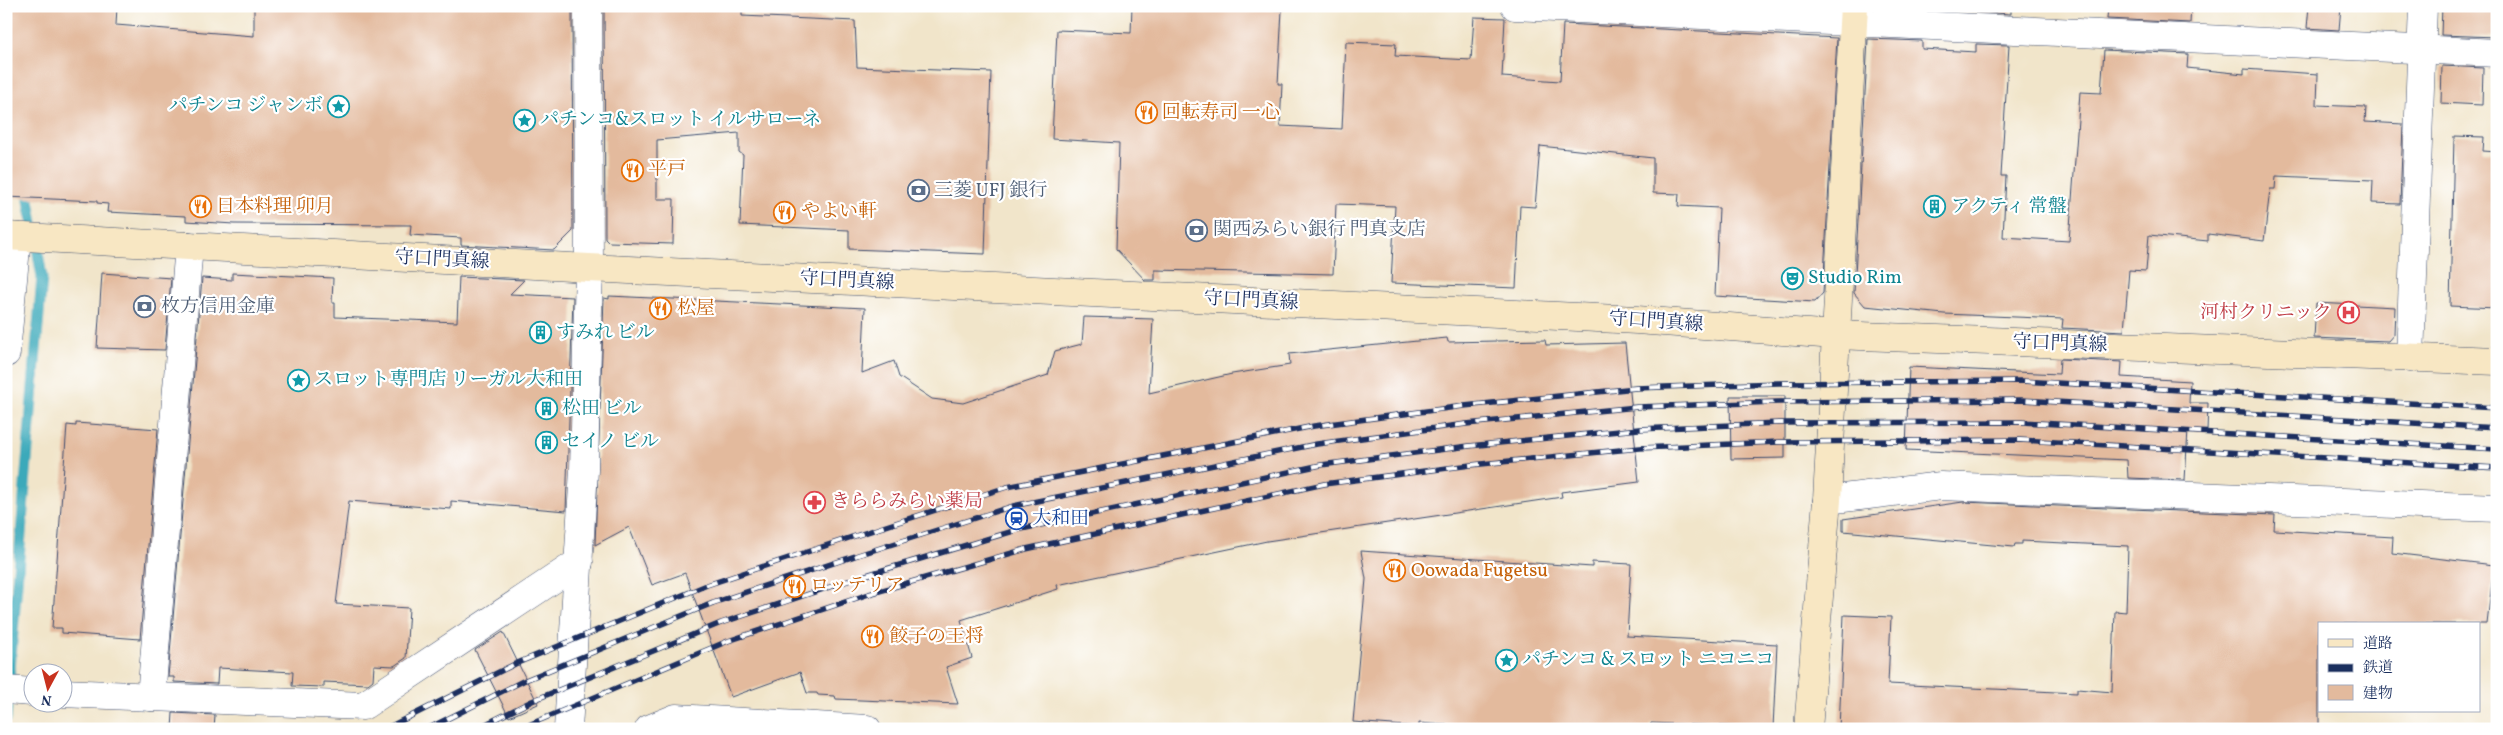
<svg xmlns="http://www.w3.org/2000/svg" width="2503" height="735" viewBox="0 0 2503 735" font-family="Vollkorn,'Noto Serif JP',serif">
<rect width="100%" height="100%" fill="#fff"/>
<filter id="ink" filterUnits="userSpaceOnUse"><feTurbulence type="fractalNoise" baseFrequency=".02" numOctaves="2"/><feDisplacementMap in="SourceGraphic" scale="10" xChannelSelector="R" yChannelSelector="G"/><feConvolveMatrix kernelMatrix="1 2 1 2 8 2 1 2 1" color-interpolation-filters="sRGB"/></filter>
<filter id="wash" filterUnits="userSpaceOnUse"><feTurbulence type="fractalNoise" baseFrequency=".0096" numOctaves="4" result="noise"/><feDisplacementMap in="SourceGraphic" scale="20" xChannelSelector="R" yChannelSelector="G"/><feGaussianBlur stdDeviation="1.12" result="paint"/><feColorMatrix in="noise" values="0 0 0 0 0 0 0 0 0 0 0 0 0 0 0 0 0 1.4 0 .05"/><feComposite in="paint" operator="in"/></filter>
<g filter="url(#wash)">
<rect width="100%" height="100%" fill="#f1e5ca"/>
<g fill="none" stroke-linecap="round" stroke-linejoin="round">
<polyline stroke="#3ba9ba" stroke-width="11" points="6,718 42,277 29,200 31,183"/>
</g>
<g id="blocks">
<g fill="#e3ba9d">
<polygon points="6,6 117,6 116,25 254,36 254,6 572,6 573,231 554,250 461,245 461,238 410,235 411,225 234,224 186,221 186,216 107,212 108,204 97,203 97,201 6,197"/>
<polygon points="604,6 742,6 742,16 855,21 857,67 991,72 985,254 849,249 849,230 740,225 743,155 739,152 739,133 657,140 657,199 674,199 673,244 609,242 605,238"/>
<polygon points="1132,6 1210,6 1282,10 1278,84 1282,84 1280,126 1342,129 1346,42 1396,44 1395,56 1471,60 1474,17 1505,18 1502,77 1560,81 1563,24 1837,38 1823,293 1815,302 1715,296 1719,208 1678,206 1679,194 1653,193 1653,158 1540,146 1535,207 1520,206 1516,288 1391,283 1395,206 1336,204 1333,274 1155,270 1155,280 1145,280 1116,249 1119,143 1052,139 1057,30 1131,33"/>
<polygon points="1978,6 2011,6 2011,14 1978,12"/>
<polygon points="2108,6 2191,6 2190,23 2107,19"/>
<polygon points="2309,6 2341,6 2339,30 2307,28"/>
<polygon points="2442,6 2497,6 2497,37 2441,35"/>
<polygon points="1868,39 1922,41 1922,49 1976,52 1976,44 2009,45 2001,176 2006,176 2003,237 2069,241 2080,92 2101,93 2104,50 2188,54 2187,68 2244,74 2244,69 2318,74 2317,105 2366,107 2365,122 2403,124 2400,204 2372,203 2373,180 2276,176 2275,189 2270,189 2264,241 2208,234 2208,241 2149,235 2146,271 2129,270 2124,331 2062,328 2063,319 1944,314 1865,306 1854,293"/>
<polygon points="2442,66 2483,68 2482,105 2441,103"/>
<polygon points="2454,136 2484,137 2483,151 2497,152 2497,308 2450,306"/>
<polygon points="102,273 171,278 165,350 97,348"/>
<polygon points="232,273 333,278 332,303 335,303 335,317 457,322 459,277 524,280 510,294 573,297 566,511 451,501 451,509 349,501 336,604 409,608 406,658 394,666 374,665 373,680 368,684 324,682 324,687 292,686 293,672 218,668 217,684 174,682 174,677 168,677 202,278 232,280"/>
<polygon points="609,296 865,308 862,373 894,361 899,377 932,399 963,403 1048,375 1055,351 1082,344 1084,317 1153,319 1149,393 1232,374 1290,365 1289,354 1447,338 1448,342 1545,340 1546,345 1625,343 1639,482 1561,492 1562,497 1267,541 1057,585 1058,589 961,620 972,658 946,667 958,704 836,699 835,696 818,695 817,693 807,693 800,672 731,697 685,573 652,585 629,527 595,545 604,298 609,299"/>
<polygon points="2316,303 2395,307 2394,334 2388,341 2314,338"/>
<polygon points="2060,359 2122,362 2121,377 2190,381 2189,403 2208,403 2207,431 2188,430 2185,480 2128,478 2127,460 1906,450 1909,367 2059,374"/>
<polygon points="1730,396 1785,396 1785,458 1731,459"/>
<polygon points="76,423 158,429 140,639 62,633 62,628 52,628 67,425 76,426"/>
<polygon points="1963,502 2275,515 2274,530 2393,537 2392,553 2494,565 2487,624 2319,624 2319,729 1839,729 1844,615 1891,617 1888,684 2077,693 2077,689 2112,692 2115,611 2126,612 2128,546 2022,541 2022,544 2015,544 2014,547 1843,531 1843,519"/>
<polygon points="1361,551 1592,567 1592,562 1631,564 1627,636 1777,644 1773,728 1651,723 1650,729 1501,729 1419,723 1419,727 1353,722 1366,579"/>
<polygon points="503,632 538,704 509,717 475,650"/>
<polygon points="173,713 215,715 214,729 172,729"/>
</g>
</g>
</g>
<g filter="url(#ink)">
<use href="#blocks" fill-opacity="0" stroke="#3b4a6e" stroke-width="1"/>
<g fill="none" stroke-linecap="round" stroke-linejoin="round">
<defs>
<g id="street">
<polyline points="1515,6 2497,53"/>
<polyline points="6,353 17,237"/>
<polyline points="2410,358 2423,6"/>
<polyline points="1827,500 1941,486 2497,508"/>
<polyline points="6,690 32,692"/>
<polyline points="62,693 363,706 579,562"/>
<polyline points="151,697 189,246"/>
<polyline points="568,729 584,470 589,268 588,6"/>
<polyline points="649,729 676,718 867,729"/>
</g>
<g id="secondary">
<polyline points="6,236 589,268 1637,320 1835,335 2497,361"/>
<polyline points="1808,729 1827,500 1854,6"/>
</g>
</defs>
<use href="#street" stroke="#3b4a6e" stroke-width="29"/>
<use href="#secondary" stroke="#3b4a6e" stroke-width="29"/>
<use href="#street" stroke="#fff" stroke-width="28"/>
<use href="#secondary" stroke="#f8e7c3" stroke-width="28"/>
<defs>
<g id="rail">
<polyline points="385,729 515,664 707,585 852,537 1007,487 1314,426 1464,406 1636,388 1778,383 2022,381 2497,408"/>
<polyline points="427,729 523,681 713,603 858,555 1013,506 1317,444 1466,424 1637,407 1778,402 2021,400 2497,428"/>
<polyline points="476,729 532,701 721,623 863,576 1017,530 1321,465 1469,446 1639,429 1779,423 2021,422 2497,449"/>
<polyline points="519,729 728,641 869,594 1026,549 1324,484 1471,465 1640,448 1779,442 2020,440 2497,468"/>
</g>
</defs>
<use href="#rail" stroke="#1b2f5e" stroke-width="5.5"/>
<use href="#rail" stroke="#fff" stroke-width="4" stroke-dasharray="11" stroke-linecap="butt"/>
</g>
</g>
<defs>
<symbol id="sight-ring" viewBox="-11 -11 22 22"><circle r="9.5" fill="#fff" stroke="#0f9aa8" stroke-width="1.5"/><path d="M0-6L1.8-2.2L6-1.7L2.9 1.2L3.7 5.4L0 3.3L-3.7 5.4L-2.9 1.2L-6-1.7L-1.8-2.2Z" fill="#0f9aa8"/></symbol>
<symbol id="restaurant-ring" viewBox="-11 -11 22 22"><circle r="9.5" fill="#fff" stroke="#e8710a" stroke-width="1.5"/><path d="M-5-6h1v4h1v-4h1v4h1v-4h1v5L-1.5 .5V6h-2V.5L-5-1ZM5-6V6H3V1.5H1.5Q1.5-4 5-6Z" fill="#e8710a"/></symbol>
<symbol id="bank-ring" viewBox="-11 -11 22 22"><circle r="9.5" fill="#fff" stroke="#5c6f8a" stroke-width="1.5"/><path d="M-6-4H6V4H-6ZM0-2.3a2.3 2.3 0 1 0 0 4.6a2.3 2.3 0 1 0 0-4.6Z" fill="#5c6f8a"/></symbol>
<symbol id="building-ring" viewBox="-11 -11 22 22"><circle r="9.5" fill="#fff" stroke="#0f9aa8" stroke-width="1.5"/><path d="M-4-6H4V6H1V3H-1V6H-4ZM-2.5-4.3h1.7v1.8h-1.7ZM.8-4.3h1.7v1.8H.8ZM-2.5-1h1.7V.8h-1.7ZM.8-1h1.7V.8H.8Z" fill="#0f9aa8"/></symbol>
<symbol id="theatre-ring" viewBox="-11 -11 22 22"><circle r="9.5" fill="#fff" stroke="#0f9aa8" stroke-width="1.5"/><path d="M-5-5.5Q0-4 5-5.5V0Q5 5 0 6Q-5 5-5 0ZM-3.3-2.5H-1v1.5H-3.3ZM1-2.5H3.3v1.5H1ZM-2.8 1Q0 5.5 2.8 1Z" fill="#0f9aa8"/></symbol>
<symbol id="hospital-ring" viewBox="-11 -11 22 22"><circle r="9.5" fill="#fff" stroke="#e0444e" stroke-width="1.5"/><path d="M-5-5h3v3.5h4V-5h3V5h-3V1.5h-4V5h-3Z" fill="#e0444e"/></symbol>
<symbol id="pharmacy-ring" viewBox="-11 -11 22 22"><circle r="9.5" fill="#fff" stroke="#e0444e" stroke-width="1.5"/><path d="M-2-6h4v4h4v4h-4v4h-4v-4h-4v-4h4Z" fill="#e0444e"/></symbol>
<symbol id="station-ring" viewBox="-11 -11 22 22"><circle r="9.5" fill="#fff" stroke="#1a4fb4" stroke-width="1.5"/><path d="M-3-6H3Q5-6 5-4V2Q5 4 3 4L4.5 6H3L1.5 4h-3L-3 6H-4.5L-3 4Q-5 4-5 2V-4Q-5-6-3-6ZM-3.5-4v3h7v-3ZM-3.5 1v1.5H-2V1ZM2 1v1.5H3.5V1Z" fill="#1a4fb4"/></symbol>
</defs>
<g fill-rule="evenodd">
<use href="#sight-ring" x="326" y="94" width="25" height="25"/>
<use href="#restaurant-ring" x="1134" y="100" width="25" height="25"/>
<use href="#sight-ring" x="512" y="108" width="25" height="25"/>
<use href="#restaurant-ring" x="620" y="158" width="25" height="25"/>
<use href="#bank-ring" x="906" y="178" width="25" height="25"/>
<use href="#restaurant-ring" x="188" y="194" width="25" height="25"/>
<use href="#building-ring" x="1922" y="194" width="25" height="25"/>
<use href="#restaurant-ring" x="772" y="200" width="25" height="25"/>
<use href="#bank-ring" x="1184" y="218" width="25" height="25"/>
<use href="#theatre-ring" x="1780" y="266" width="25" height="25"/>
<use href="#bank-ring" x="132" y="294" width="25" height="25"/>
<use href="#restaurant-ring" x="648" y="296" width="25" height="25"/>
<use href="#hospital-ring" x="2336" y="300" width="25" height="25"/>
<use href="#building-ring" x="528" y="320" width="25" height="25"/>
<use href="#sight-ring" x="286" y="368" width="25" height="25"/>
<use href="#building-ring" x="534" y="396" width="25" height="25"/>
<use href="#building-ring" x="534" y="430" width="25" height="25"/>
<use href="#pharmacy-ring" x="802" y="490" width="25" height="25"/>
<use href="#station-ring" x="1004" y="506" width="25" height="25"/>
<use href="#restaurant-ring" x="1382" y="558" width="25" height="25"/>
<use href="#restaurant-ring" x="782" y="574" width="25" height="25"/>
<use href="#restaurant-ring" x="860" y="624" width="25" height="25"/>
<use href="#sight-ring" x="1494" y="648" width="25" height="25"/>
</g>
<g text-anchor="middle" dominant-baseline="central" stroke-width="4.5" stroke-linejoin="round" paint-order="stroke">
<g font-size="19" fill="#0d838f" stroke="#fff" text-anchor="start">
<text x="323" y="106" text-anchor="end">パチンコ ジャンボ</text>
<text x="540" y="120">パチンコ&amp;スロット イルサローネ</text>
<text x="1951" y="207">アクティ 常盤</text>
<text x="1808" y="278">Studio Rim</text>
<text x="556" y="333">すみれ ビル</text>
<text x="314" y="380">スロット専門店 リーガル大和田</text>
<text x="562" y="409">松田 ビル</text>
<text x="562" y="442">セイノ ビル</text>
<text x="1522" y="660">パチンコ &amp; スロット ニコニコ</text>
</g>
<g font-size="19" fill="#c56008" stroke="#fff" text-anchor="start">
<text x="1162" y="113">回転寿司 一心</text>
<text x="648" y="170">平戸</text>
<text x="216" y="207">日本料理 卯月</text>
<text x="801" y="212">やよい軒</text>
<text x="677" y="309">松屋</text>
<text x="1411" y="571">Oowada Fugetsu</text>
<text x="810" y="586">ロッテリア</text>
<text x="889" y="637">餃子の王将</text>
</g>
<g font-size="19" fill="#4e5e75" stroke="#fff" text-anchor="start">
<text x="934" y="191">三菱 UFJ 銀行</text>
<text x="1213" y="230">関西みらい銀行 門真支店</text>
<text x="161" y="307">枚方信用金庫</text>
</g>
<g font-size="19" fill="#1b2f5e" stroke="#fff">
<text transform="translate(442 260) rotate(3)">守口門真線</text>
<text transform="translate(847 281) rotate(3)">守口門真線</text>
<text transform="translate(1251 301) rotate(3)">守口門真線</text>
<text transform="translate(1656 322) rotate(4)">守口門真線</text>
<text transform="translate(2060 344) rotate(2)">守口門真線</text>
</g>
<g font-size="19" fill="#be3a42" stroke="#fff" text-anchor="end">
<text x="2332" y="313">河村クリニック</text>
<text x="831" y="502" text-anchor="start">きららみらい薬局</text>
</g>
<g font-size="19" fill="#164399" stroke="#fff" text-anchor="start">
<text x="1032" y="519">大和田</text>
</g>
</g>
<rect width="2503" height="735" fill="none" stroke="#fff" stroke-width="25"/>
<rect x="2318" y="622" width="162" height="90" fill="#ffffff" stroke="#a4acbf"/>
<rect x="2328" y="639" width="25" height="8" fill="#f8e7c3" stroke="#a4acbf"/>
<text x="2363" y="648" font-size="15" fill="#1b2f5e">道路</text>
<rect x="2328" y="664" width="25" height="8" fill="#1b2f5e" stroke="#a4acbf"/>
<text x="2363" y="672" font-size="15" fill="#1b2f5e">鉄道</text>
<rect x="2328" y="685" width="25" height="15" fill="#e3ba9d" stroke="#a4acbf"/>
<text x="2363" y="698" font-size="15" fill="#1b2f5e">建物</text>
<g transform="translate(48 688) rotate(187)"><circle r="24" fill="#ffffff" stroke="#a4acbf"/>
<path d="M0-4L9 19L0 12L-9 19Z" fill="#c8321e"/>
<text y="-8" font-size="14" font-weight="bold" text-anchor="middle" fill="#1b2f5e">N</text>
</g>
</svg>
